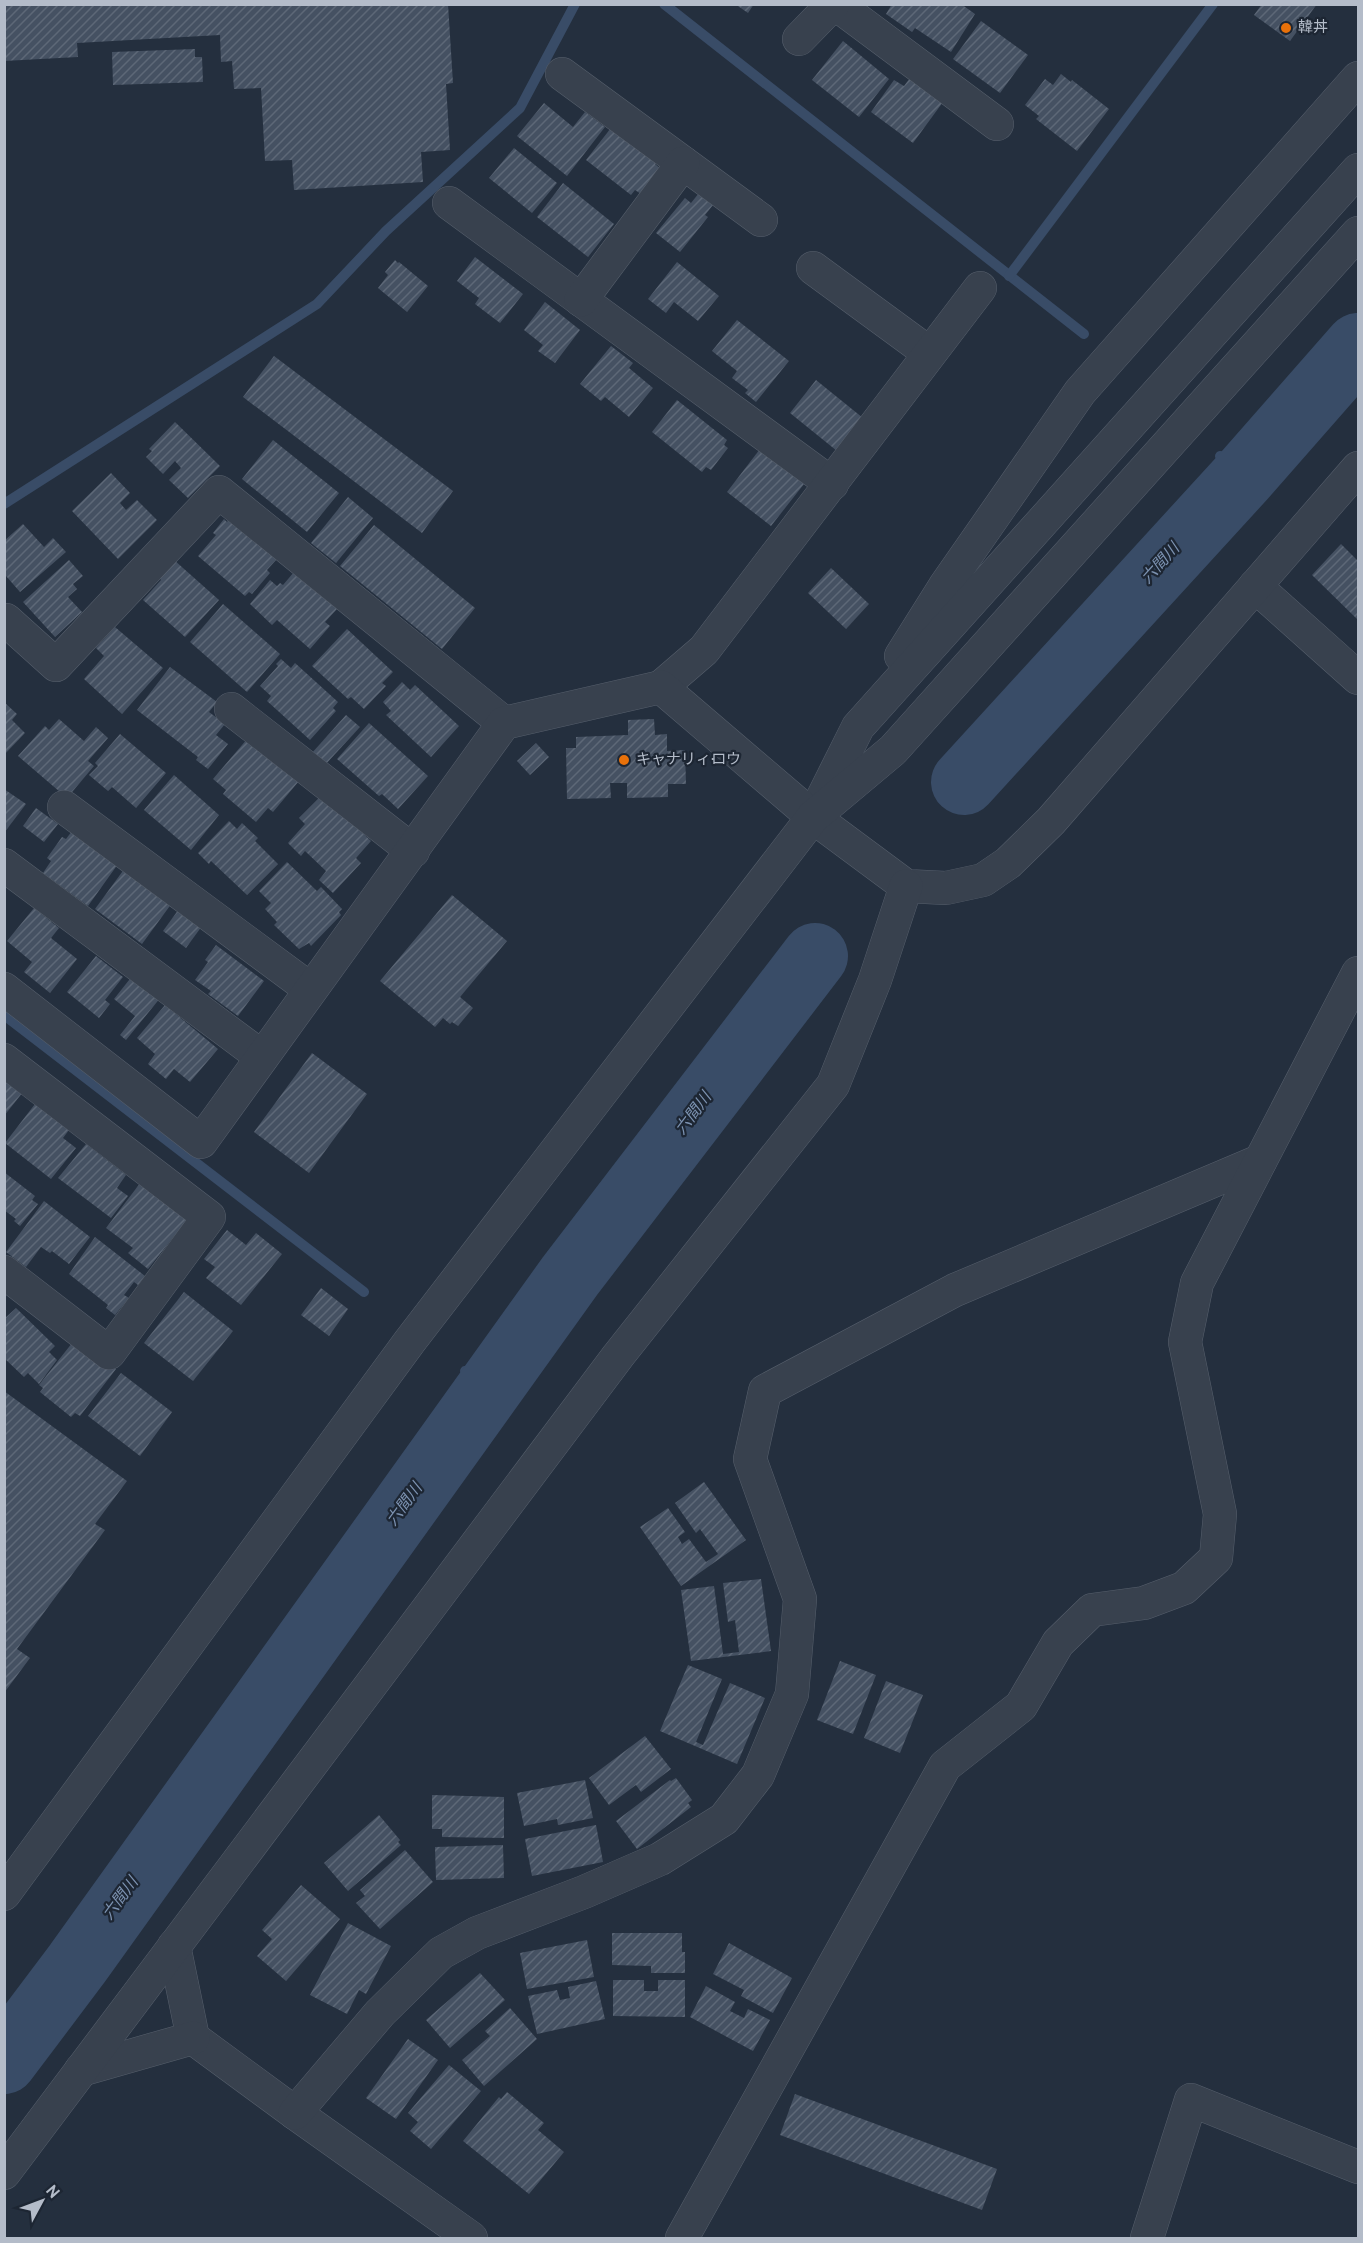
<svg xmlns="http://www.w3.org/2000/svg" width="1363" height="2243" viewBox="0 0 1363 2243" font-family="Overpass,'Noto Sans JP',sans-serif">
<defs>
<pattern id="building-hatch" width="6" height="6" patternUnits="userSpaceOnUse" patternTransform="scale(1.5)"><rect width="6" height="6" fill="#455162"/><path d="M-1 1l2-2M0 6l6-6M5 7l2-2" fill="none" stroke="#5d6877"/></pattern>
</defs>
<rect width="100%" height="100%" fill="#242f3e"/>
<g fill="none" stroke-linecap="round" stroke-linejoin="round">
<g stroke="#394c67" stroke-width="10">
<polyline points="664,4 1084,334"/>
<polyline points="1009,276 1213,4"/>
<polyline points="1220,456 1243,477"/>
<polyline points="4,504 317,304 386,231 520,108 575,4"/>
<polyline points="4,1015 364,1292"/>
<polyline points="465,1371 489,1390"/>
</g>
<g stroke="#394c67" stroke-width="66">
<polyline points="964,782 1243,477 1358,346"/>
<polyline points="4,2061 77,1964 570,1276 815,956"/>
</g>
</g>
<g fill="url(#building-hatch)">
<polygon points="4,4 448,4 453,83 446,84 450,150 421,152 423,182 294,190 292,160 265,161 261,88 234,89 232,61 221,62 220,35 77,43 78,57 4,61"/>
<polygon points="735,4 754,4 748,13"/>
<polygon points="892,4 961,4 975,14 951,52 915,28 912,32 886,14"/>
<polygon points="1262,4 1317,4 1290,41 1254,15"/>
<polygon points="981,21 1028,55 1000,93 953,59"/>
<polygon points="843,41 889,79 859,117 812,80"/>
<polygon points="195,49 195,57 202,57 203,82 113,85 112,52"/>
<polygon points="1061,74 1071,82 1072,80 1109,109 1077,151 1036,119 1039,116 1025,105 1045,79 1053,85"/>
<polygon points="910,78 943,102 913,143 871,112 894,80 904,86"/>
<polygon points="544,103 573,127 585,112 605,127 567,176 517,136"/>
<polygon points="614,124 659,160 655,164 661,169 641,194 635,190 631,195 586,160"/>
<polygon points="514,148 557,183 532,213 489,178"/>
<polygon points="563,183 614,224 588,257 537,217"/>
<polygon points="699,193 713,205 705,215 708,217 680,252 656,233 685,198 691,203"/>
<polygon points="475,257 523,294 500,323 475,304 479,298 457,281"/>
<polygon points="395,260 398,263 399,262 428,286 407,312 378,288 388,275 385,272"/>
<polygon points="677,262 719,296 698,321 674,302 666,313 648,299"/>
<polygon points="545,302 580,330 555,363 538,351 543,345 524,330"/>
<polygon points="737,320 789,361 756,402 745,393 748,390 732,378 737,371 712,351"/>
<polygon points="611,346 633,363 629,368 653,388 629,417 605,397 601,401 580,384"/>
<polygon points="274,356 453,491 422,533 243,397"/>
<polygon points="816,380 863,418 837,451 790,413"/>
<polygon points="677,400 727,440 724,445 728,448 711,470 706,467 702,472 652,432"/>
<polygon points="175,422 220,466 188,498 169,480 181,468 175,461 163,474 146,457 152,451 149,449"/>
<polygon points="273,440 339,493 307,532 242,479"/>
<polygon points="760,449 804,484 771,526 727,492"/>
<polygon points="111,473 130,493 120,503 126,510 137,500 157,520 118,559 72,511"/>
<polygon points="348,497 373,518 336,563 311,543"/>
<polygon points="224,519 227,522 229,519 277,559 267,570 270,573 252,594 249,592 245,596 198,556 216,535 213,533"/>
<polygon points="23,524 44,547 53,538 66,552 20,592 6,576 4,577 4,541"/>
<polygon points="374,525 475,608 442,649 340,566"/>
<polygon points="1341,544 1358,561 1358,620 1312,575"/>
<polygon points="69,560 83,576 73,584 77,589 68,597 82,612 55,637 23,602"/>
<polygon points="174,560 219,600 185,637 143,600 161,580 159,577"/>
<polygon points="831,568 869,604 846,629 808,593"/>
<polygon points="294,572 337,609 325,622 330,626 310,649 277,620 272,625 250,604 270,580 277,586 280,583 283,585"/>
<polygon points="223,604 280,654 247,692 190,642"/>
<polygon points="115,627 163,668 122,714 84,679 104,656 96,648"/>
<polygon points="347,629 393,672 382,683 386,686 364,709 351,697 348,699 312,666"/>
<polygon points="281,659 291,668 295,663 338,702 333,708 336,711 310,740 267,701 271,696 260,686 278,666 276,664"/>
<polygon points="170,667 217,702 209,712 225,724 216,735 228,744 208,769 196,760 198,757 137,710"/>
<polygon points="402,682 410,690 415,685 459,726 431,757 386,715 391,711 383,702"/>
<polygon points="4,702 17,714 12,720 25,733 4,755"/>
<polygon points="346,715 360,727 324,766 311,754"/>
<polygon points="59,719 84,741 96,727 108,738 88,761 94,766 67,798 18,756 45,726 49,730"/>
<polygon points="654,719 655,735 667,734 667,751 685,750 686,784 668,784 668,797 627,798 627,783 610,783 611,798 567,799 566,748 576,748 576,737 628,735 628,720"/>
<polygon points="369,723 428,776 398,809 382,794 379,796 337,759"/>
<polygon points="120,734 166,773 136,808 112,787 108,791 89,775 98,766 95,763"/>
<polygon points="248,738 299,781 273,812 268,808 256,822 223,794 226,790 213,779"/>
<polygon points="536,743 549,757 530,775 517,761"/>
<polygon points="174,775 219,815 191,850 144,810"/>
<polygon points="4,789 26,804 4,833"/>
<polygon points="322,795 371,841 356,858 361,863 333,893 319,880 326,871 305,851 301,856 288,843 305,824 299,818"/>
<polygon points="36,808 58,824 44,842 23,826"/>
<polygon points="229,821 237,829 242,823 258,838 255,841 278,864 247,895 211,861 209,864 198,853"/>
<polygon points="72,831 118,864 88,906 43,873 51,861 47,858 62,837 66,839"/>
<polygon points="287,862 317,891 321,887 342,909 339,912 341,915 311,946 309,943 299,949 274,925 277,922 265,909 271,903 259,891"/>
<polygon points="125,868 172,903 142,944 95,909"/>
<polygon points="452,895 507,941 460,997 473,1008 458,1026 452,1022 450,1024 443,1018 435,1027 380,981"/>
<polygon points="34,908 59,928 51,938 77,959 50,993 24,972 32,962 7,941"/>
<polygon points="179,909 202,926 186,948 163,931"/>
<polygon points="216,945 264,981 238,1016 208,994 211,991 195,980 208,962 205,960"/>
<polygon points="96,956 123,977 105,1000 110,1004 99,1018 67,992"/>
<polygon points="133,975 161,997 126,1040 120,1035 135,1016 114,999"/>
<polygon points="165,1005 218,1049 190,1082 174,1069 166,1079 148,1064 155,1054 137,1038"/>
<polygon points="312,1053 367,1094 309,1173 254,1132"/>
<polygon points="4,1078 23,1092 4,1116"/>
<polygon points="35,1104 69,1130 63,1138 76,1148 51,1179 5,1143"/>
<polygon points="86,1144 126,1175 117,1188 128,1196 111,1218 58,1178"/>
<polygon points="4,1172 35,1196 32,1200 38,1204 20,1226 14,1221 16,1219 4,1210"/>
<polygon points="144,1178 191,1215 148,1269 128,1253 133,1248 106,1228"/>
<polygon points="44,1201 90,1237 69,1264 52,1251 50,1253 41,1247 26,1267 6,1252"/>
<polygon points="227,1230 246,1245 256,1233 282,1254 241,1305 206,1278 215,1267 204,1259"/>
<polygon points="95,1237 145,1276 138,1285 134,1282 124,1295 129,1298 115,1315 106,1308 108,1305 69,1274"/>
<polygon points="321,1288 348,1309 329,1336 301,1315"/>
<polygon points="184,1292 233,1331 193,1381 144,1343"/>
<polygon points="16,1308 55,1346 49,1352 57,1360 39,1384 28,1373 24,1377 4,1358 4,1319"/>
<polygon points="76,1338 116,1369 80,1416 75,1413 71,1417 40,1392 43,1388 39,1385"/>
<polygon points="121,1373 172,1412 140,1456 88,1416"/>
<polygon points="4,1391 127,1481 95,1524 105,1530 17,1649 30,1658 4,1693"/>
<polygon points="704,1482 746,1540 681,1586 640,1527 668,1508 685,1532 678,1537 682,1544 689,1539 706,1562 718,1554 700,1529 696,1533 675,1503"/>
<polygon points="761,1579 771,1651 691,1661 681,1590 714,1586 723,1654 739,1652 735,1620 728,1622 723,1583"/>
<polygon points="840,1661 876,1675 853,1734 817,1720"/>
<polygon points="688,1665 722,1679 696,1742 703,1745 730,1683 765,1698 737,1764 660,1731"/>
<polygon points="886,1681 923,1695 900,1753 864,1738"/>
<polygon points="645,1736 671,1769 641,1792 636,1785 609,1805 589,1778"/>
<polygon points="676,1778 692,1800 688,1803 691,1807 637,1849 616,1821 670,1780 671,1781"/>
<polygon points="585,1780 593,1818 558,1825 557,1819 524,1826 517,1793"/>
<polygon points="432,1795 504,1797 504,1838 442,1837 442,1829 432,1829"/>
<polygon points="379,1815 400,1840 398,1842 401,1845 348,1891 324,1863"/>
<polygon points="596,1825 603,1862 532,1876 525,1839"/>
<polygon points="503,1845 504,1878 436,1880 435,1847"/>
<polygon points="405,1850 433,1882 380,1929 356,1903 365,1896 360,1890"/>
<polygon points="301,1885 340,1919 286,1981 257,1956 272,1939 262,1930"/>
<polygon points="348,1923 391,1946 366,1994 359,1990 347,2014 310,1995"/>
<polygon points="612,1933 682,1933 682,1952 685,1952 685,1973 651,1973 651,1966 612,1965"/>
<polygon points="587,1940 594,1977 527,1989 520,1953"/>
<polygon points="729,1943 792,1978 773,2013 741,1996 744,1990 713,1974"/>
<polygon points="480,1973 505,2000 450,2048 426,2020"/>
<polygon points="613,1980 644,1980 644,1991 658,1991 658,1980 685,1980 685,2017 613,2016"/>
<polygon points="596,1981 605,2019 537,2034 528,1996 557,1990 560,2000 570,1998 568,1987"/>
<polygon points="706,1986 735,2002 730,2011 744,2018 748,2009 770,2020 753,2051 690,2017"/>
<polygon points="510,2008 537,2039 484,2086 462,2060 490,2036 485,2031"/>
<polygon points="408,2039 438,2060 396,2119 366,2098"/>
<polygon points="449,2065 481,2091 431,2149 410,2131 418,2122 408,2113"/>
<polygon points="507,2092 544,2123 538,2130 564,2152 529,2194 463,2141 499,2097 501,2099"/>
<polygon points="795,2094 997,2169 982,2210 780,2135"/>
</g>
<g fill="none" stroke-linecap="round" stroke-linejoin="round">
<defs>
<g id="minor">
<polyline points="836,4 997,124"/>
<polyline points="799,39 833,4"/>
<polyline points="562,74 761,220"/>
<polyline points="449,203 832,484"/>
<polyline points="813,268 929,353"/>
<polyline points="581,300 683,163"/>
<polyline points="1255,586 1358,678"/>
<polyline points="4,622 6,620 56,665 219,492 504,723"/>
<polyline points="901,656 945,586 1080,392 1358,78"/>
<polyline points="661,687 704,650 980,288"/>
<polyline points="231,709 413,851"/>
<polyline points="64,807 310,989"/>
<polyline points="818,807 858,727 1358,170"/>
<polyline points="4,865 262,1057"/>
<polyline points="4,989 201,1142 504,723 661,687 813,817 906,886 946,888 983,880 1008,863 1051,821 1358,468"/>
<polyline points="4,1060 209,1217 109,1353 4,1272"/>
<polyline points="4,1894 410,1341 813,817 893,750 1358,233"/>
<polyline points="174,1946 193,2038 295,2113 471,2238"/>
<polyline points="81,2070 193,2038"/>
<polyline points="295,2113 380,2013 441,1953 477,1933 584,1892 660,1859 724,1819 758,1775 792,1694 800,1599 750,1459 765,1391 955,1290 1260,1161"/>
<polyline points="4,2173 618,1356 833,1085 875,980 906,886"/>
<polyline points="682,2238 945,1766 1021,1706 1058,1643 1092,1610 1144,1603 1184,1588 1216,1558 1220,1514 1185,1342 1197,1283 1358,973"/>
<polyline points="1147,2238 1191,2100 1358,2167"/>
</g>
</defs>
<use href="#minor" stroke="#565f6c" stroke-width="34"/>
<use href="#minor" stroke="#38414e" stroke-width="33"/>
</g>
<g fill="#e8710a" stroke="#1d2633" stroke-width="2">
<circle cx="1286" cy="28" r="6"/>
<circle cx="624" cy="760" r="6"/>
</g>
<g text-anchor="middle" dominant-baseline="central" stroke-width="4.5" stroke-linejoin="round" paint-order="stroke">
<g font-size="15" fill="#b4bcc9" stroke="#1d2633" text-anchor="start">
<text x="1298" y="28">韓丼</text>
<text x="636" y="760">キャナリィ·ロウ</text>
</g>
<g font-size="16" font-style="italic" fill="#7c92b1" stroke="#1d2633">
<text transform="translate(1161 564) rotate(-48)">六間川</text>
<text transform="translate(694 1114) rotate(-53)">六間川</text>
<text transform="translate(405 1505) rotate(-54)">六間川</text>
<text transform="translate(121 1899) rotate(-54)">六間川</text>
</g>
</g>
<rect width="1363" height="2243" fill="none" stroke="#b4bcc9" stroke-width="12"/>
<g transform="translate(42 2201) rotate(49)" stroke="#1d2633" stroke-width="4.5" paint-order="stroke">
<path d="M0-4.5L10 22L0 15L-10 22Z" fill="#b4bcc9"/>
<text y="-9" font-size="16" font-weight="bold" text-anchor="middle" fill="#b4bcc9">N</text>
</g>
</svg>
